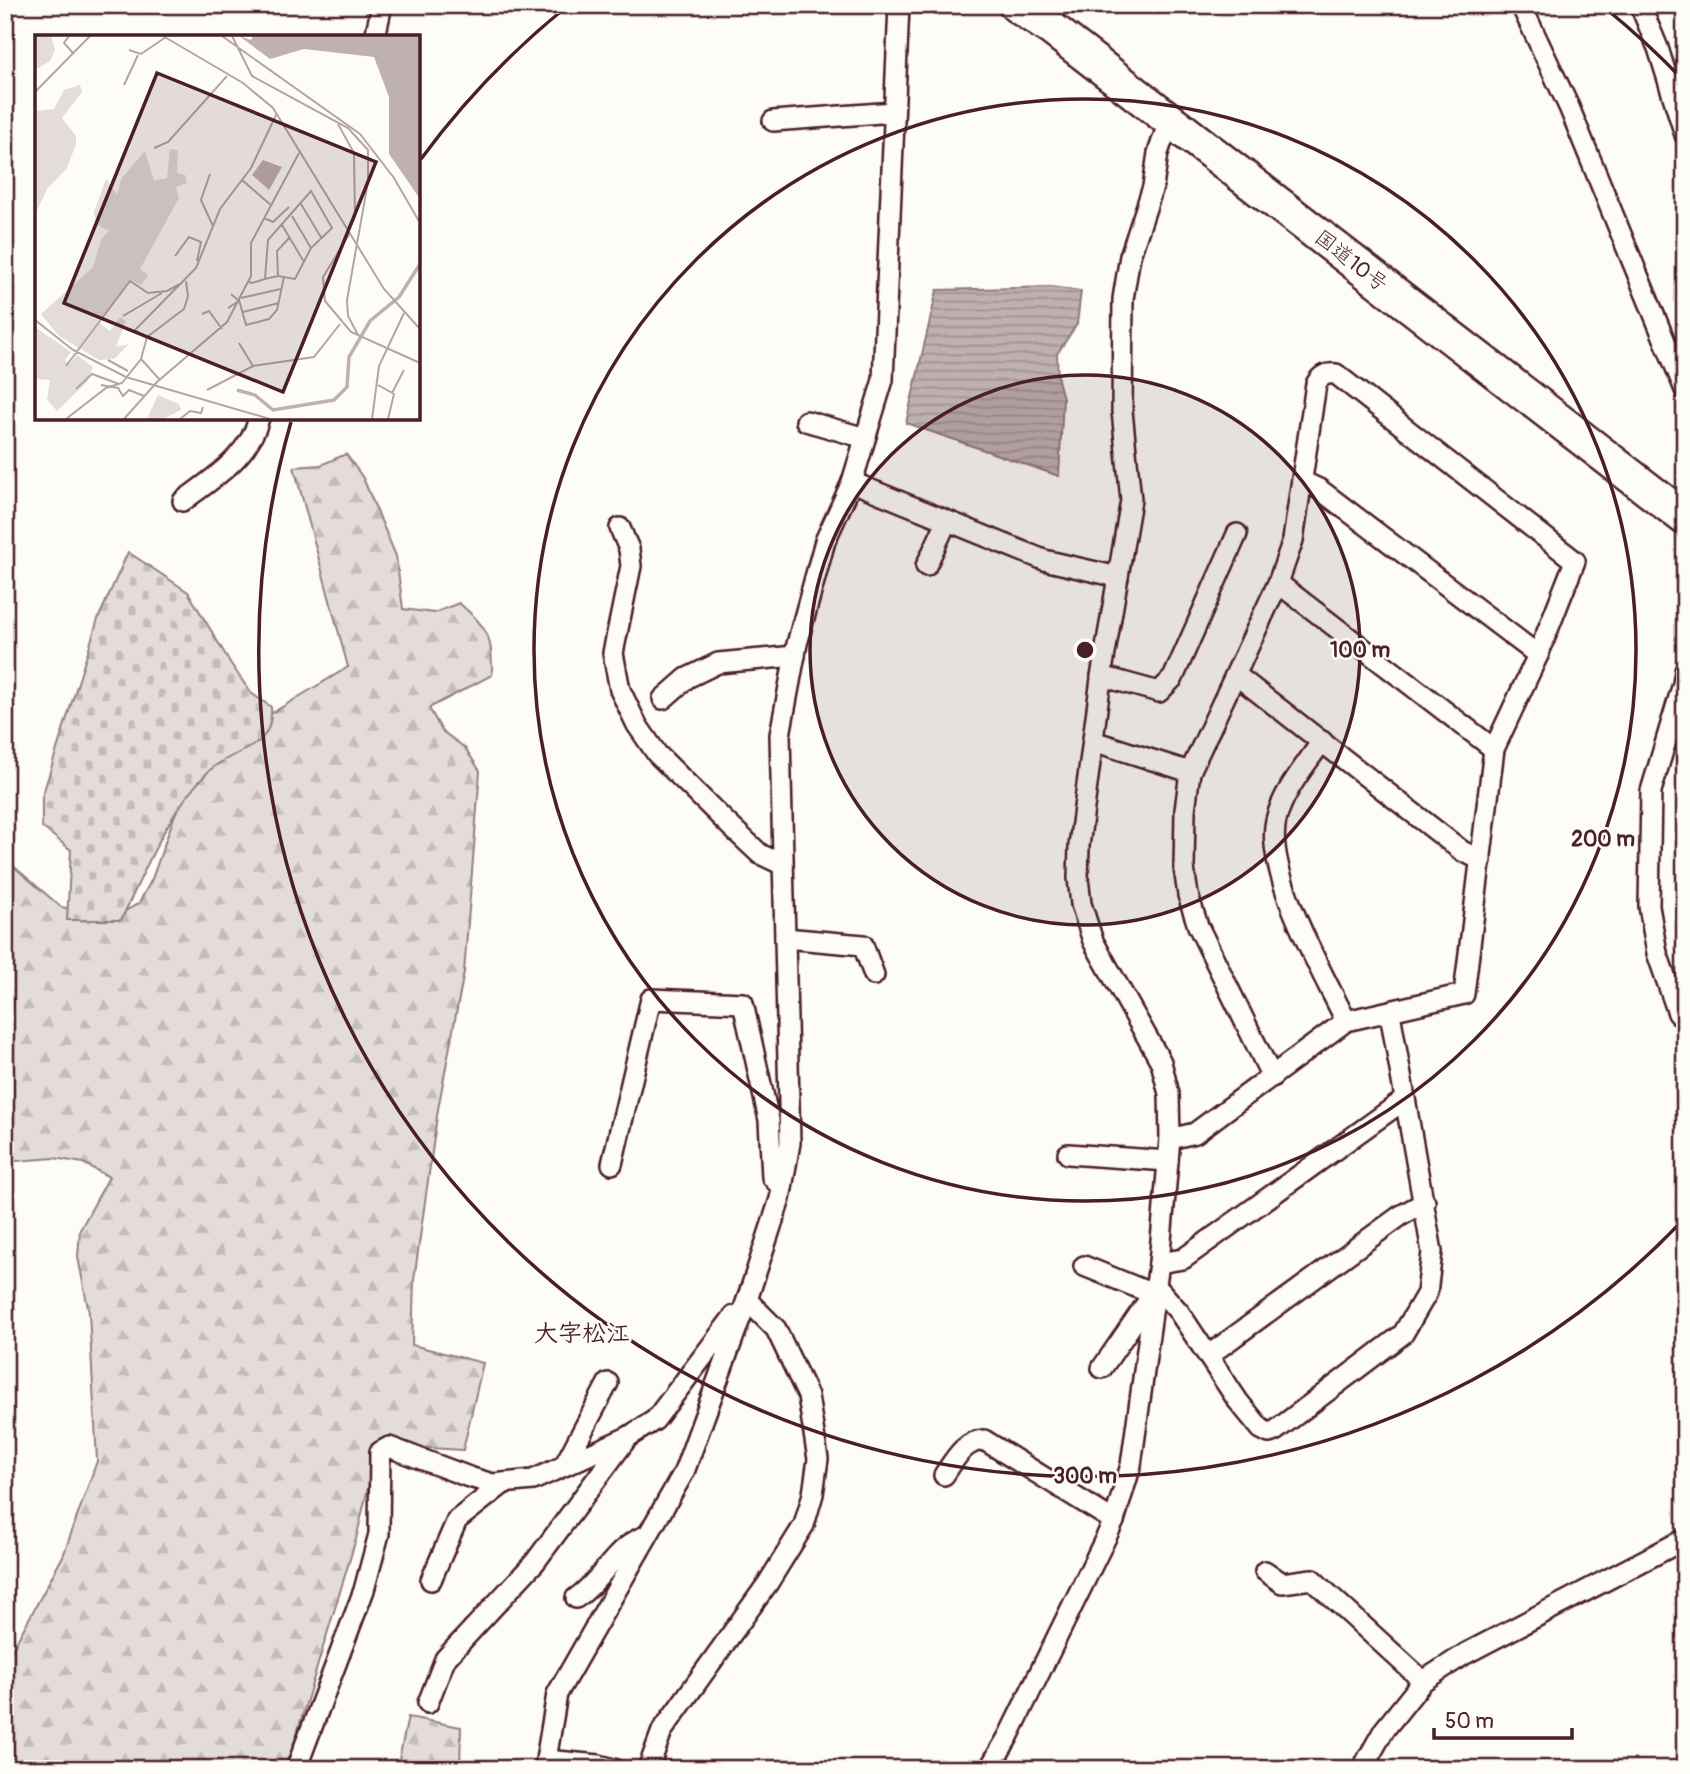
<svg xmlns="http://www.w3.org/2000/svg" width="1690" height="1774" viewBox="0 0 1690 1774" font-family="Pangolin,'Klee One',sans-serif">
<defs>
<pattern id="forest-firs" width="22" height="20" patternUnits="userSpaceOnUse" patternTransform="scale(1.75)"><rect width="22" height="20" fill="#e3dcda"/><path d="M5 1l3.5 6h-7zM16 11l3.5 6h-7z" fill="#c4bcbb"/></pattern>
<pattern id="cemetery-stones" width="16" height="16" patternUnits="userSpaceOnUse" patternTransform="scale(1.75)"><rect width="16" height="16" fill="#e3dcda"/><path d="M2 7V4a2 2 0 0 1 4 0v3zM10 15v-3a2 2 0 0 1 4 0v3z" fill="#c4bcbb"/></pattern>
<pattern id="water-rules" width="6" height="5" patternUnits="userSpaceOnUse" patternTransform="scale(1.75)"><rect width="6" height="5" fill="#c0b1b1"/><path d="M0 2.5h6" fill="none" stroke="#9e8f90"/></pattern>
</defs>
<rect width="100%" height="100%" fill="#fdfcf7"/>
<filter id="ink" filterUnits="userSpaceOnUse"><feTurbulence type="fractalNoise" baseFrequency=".0143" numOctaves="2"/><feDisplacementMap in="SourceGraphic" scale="14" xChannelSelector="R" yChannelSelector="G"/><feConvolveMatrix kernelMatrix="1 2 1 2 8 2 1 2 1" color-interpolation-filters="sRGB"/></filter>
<g filter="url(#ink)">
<g fill="url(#forest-firs)" stroke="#967e82" stroke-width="2">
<path d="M346,454L363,478L396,556L403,609L434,613L459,603C489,629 492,636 492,675L429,708L442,731L465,748L480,771L464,972L438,1109L414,1280L412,1345L483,1363L463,1450L378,1445L356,1539L286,1769H5V1663L63,1556L97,1461L89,1313L78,1257L80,1230L109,1177L83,1163L54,1158L5,1162V859L61,907L115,917L139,903L152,879L191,769L259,721L348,667L294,467L321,465Z"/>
<polygon points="408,1717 461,1727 460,1769 397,1769"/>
</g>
<path fill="url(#cemetery-stones)" stroke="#967e82" stroke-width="2" d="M128,552L188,592L231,664L251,693L271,707C274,753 233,747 209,771C167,812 146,869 121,920H67L71,850L42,827V797L98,619Z"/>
<polygon fill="url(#water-rules)" stroke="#91777b" stroke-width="2" points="1051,287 1081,291 1077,324 1057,354 1058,380 1063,398 1059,476 906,423 937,290"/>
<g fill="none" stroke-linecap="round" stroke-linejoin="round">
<defs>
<g id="minor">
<polyline points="1521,5 1569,107 1685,390"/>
<polyline points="1640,5 1658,48 1685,135"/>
<polyline points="375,37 382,5"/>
<polyline points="773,121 894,112"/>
<polyline points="806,421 865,438"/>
<polyline points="1302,481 1319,489 1538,655"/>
<polyline points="852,482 1044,560 1118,577"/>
<path d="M183,501C212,479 250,456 259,418"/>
<polyline points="620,528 629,549 631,566 613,653 620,690 637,725 657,754 729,825 760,854 783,865"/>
<polyline points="926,566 947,521"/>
<polyline points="1278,583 1494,749"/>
<polyline points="1685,671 1683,684 1651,791 1649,906 1657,953 1678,1013 1685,1020"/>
<polyline points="1236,675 1462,851 1481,860"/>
<polyline points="1101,676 1159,692 1173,678 1237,534"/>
<polyline points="663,699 687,678 718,663 795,656"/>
<polyline points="1093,741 1190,772"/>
<path d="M1322,741C1306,765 1283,791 1276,820C1264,872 1323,973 1346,1021"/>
<polyline points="785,938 863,945 874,975"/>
<path d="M1170,1139L1195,1133L1346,1021L1464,994L1494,749L1538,655L1575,561L1336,374C1326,373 1321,375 1316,384L1293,540L1278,583L1190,772L1185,810L1184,868L1188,895L1198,926L1272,1077"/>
<polyline points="1068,1154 1168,1161"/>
<polyline points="612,1164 651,999 743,1003 769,1120 772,1177 782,1188"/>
<polyline points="1159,1263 1183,1259 1404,1100"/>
<polyline points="1084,1266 1153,1294 1102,1368"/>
<polyline points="1155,1285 1179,1312 1238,1401 1261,1429 1269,1433 1275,1431 1403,1334 1427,1293 1432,1252 1390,1013"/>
<polyline points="1209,1355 1400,1216 1425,1202"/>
<polyline points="564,1466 608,1383"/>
<path d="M944,1475C955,1459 964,1441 984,1440L1114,1521"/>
<polyline points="1265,1571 1282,1583 1312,1579 1423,1681"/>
<polyline points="431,1580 457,1520 504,1483"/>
<path d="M576,1598C601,1582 615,1548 643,1537"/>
<polyline points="428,1703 445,1659 535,1562 627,1438"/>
<polyline points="296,1769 364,1590 379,1534 380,1452 389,1447 469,1477 493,1484 533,1480 628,1437 655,1420 734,1316"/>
<polyline points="614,1769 599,1765 546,1760 557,1694 684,1472 747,1300 780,1199 790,1143 780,735 797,644 825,541 852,482 883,380 899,5"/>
<polyline points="648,1769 662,1731 768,1583 804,1525 813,1494 818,1459 808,1396 776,1329 747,1300"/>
<polyline points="989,1769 1008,1737 1114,1521 1131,1465 1159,1263 1170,1139 1169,1094 1161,1062 1093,941 1081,904 1078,878 1079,846 1102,671 1131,500 1122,411 1123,299 1130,256 1153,187 1158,153 1169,121"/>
<polyline points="1362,1769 1384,1730 1423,1681 1465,1654 1685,1539"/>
</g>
<polyline id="trunk" points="1016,5 1052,29 1685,518"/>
</defs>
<use href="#minor" stroke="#4a1f2b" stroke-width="24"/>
<use href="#trunk" stroke="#4a1f2b" stroke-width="38"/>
<use href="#minor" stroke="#fdfcf7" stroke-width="19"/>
<use href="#trunk" stroke="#fdfcf7" stroke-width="33"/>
</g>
</g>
<circle cx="1085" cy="650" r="275" fill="#4a1f2b" fill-opacity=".12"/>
<g fill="none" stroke="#4a1f2b" stroke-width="3.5">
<circle cx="1085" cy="650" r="275"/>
<circle cx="1085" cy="650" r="551"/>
<path d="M1684 1219A826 826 0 0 1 291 422M421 159A826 826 0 0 1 565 8M1605 8A826 826 0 0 1 1684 81"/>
</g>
<g text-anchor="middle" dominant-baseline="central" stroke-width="5" stroke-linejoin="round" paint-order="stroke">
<g font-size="21" fill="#4a1f2b" stroke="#fdfcf7">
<text transform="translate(1351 261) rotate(38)">国道10号</text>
</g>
<g font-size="24" font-weight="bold" fill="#4a1f2b" stroke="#fdfcf7">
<text x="582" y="1333">大字松江</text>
</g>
</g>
<g transform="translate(35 35)">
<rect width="385" height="385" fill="#fdfcf7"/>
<path d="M0,1H16L20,15L15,26L0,35ZM45,50L47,57L27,83L41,101V109L32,133L12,154L0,180V76L19,74L29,55ZM135,114L143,115L142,138L150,140L152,148L141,152L144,163L105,234L113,240L106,250L95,245L63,287L75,296L85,282L91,286L81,312L94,309L79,324L64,325L24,301L6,279L58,232L66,205L74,196L61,189L59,177L71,144L82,159L93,162L106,148L132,143ZM0,292L36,317L30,325L34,329L42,320L58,332L52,347L22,376L12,364L15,345L0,344ZM123,360L144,369L146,375L128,384H112Z" fill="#e3dcda"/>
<path d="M110,116L119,146L89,164L82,161L86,144Z" fill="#e3dcda"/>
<path d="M204,1L216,5L218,1H385V164L354,119V62L339,22L269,14L235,24ZM228,125L247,132L234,155L217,140Z" fill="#c0b1b1"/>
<path fill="none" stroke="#c0b1b1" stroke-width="3.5" d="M202,355L220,360L238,375L299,365L312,352L314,322L335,286L364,262L385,229"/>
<path fill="none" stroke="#b5a4a5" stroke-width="2" d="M34,1L29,8L38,18M128,1L208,48L238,73L349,254L385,294M187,1L325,99L359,143L385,188M197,1L217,41L313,93L333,115V147L312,265L313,281L323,300M94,15L106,19L131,2M89,50L103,20M0,57L55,1M303,89L319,118L320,182L314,195M119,113L133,107L192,41M175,139L166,165L178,191M207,145L237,171M266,169L287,204M257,181L276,213M229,183L238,187L254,172M247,190L269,227M315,198L288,242L290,266L316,297L385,328M140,221L154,202L166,207L162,226M243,241L242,216L254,203M214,247L217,248L230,244L243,241L260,244L276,213L297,193L276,156L233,205L230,244M206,263L246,254M204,265L211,290L234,284L242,275L249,242M193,273L204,266L196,259M208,277L244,268M167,279L174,276L187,294M88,281L127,258M0,285L38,315L91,342L235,384M112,302L100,295L161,233L185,174L216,133L241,80M204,308L218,331M106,324L125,345M73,325L93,336M31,331L95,246L113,258L132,256L147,248M66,350L83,353L88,361L94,355L109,361M343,350L359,359L353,384M41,354L57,339L84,349M172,355L218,331L279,322L305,289M357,358L369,335M31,384L71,353L87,348L106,324L112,302L149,274L153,261L151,246M89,384L122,347L192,287L216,241V208L264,118M145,384L155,376L166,378L168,372M337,384L344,331L369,278"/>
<path fill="#4a1f2b" fill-opacity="0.15" stroke="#4a1f2b" stroke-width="3.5" d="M122,38L341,127L248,357L29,268Z"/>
<rect width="385" height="385" fill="none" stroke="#4a1f2b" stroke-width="3.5"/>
</g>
<circle cx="1085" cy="650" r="10" fill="#4a1f2b" stroke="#fdfcf7" stroke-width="3.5"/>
<g font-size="21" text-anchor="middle" font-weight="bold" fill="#4a1f2b" stroke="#fdfcf7" stroke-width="5" stroke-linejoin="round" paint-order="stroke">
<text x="1360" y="657">100 m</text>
<text x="1603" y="846">200 m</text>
<text x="1085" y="1483">300 m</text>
</g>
<rect width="1690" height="1774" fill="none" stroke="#fdfcf7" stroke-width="28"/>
<rect x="14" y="14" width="1662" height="1746" fill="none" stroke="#4a1f2b" stroke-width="2.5" filter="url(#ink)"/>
<path d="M1434 1728v10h138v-10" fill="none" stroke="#4a1f2b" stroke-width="3.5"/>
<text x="1445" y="1728" font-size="21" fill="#4a1f2b" stroke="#fdfcf7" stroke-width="5" paint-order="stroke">50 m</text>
</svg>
